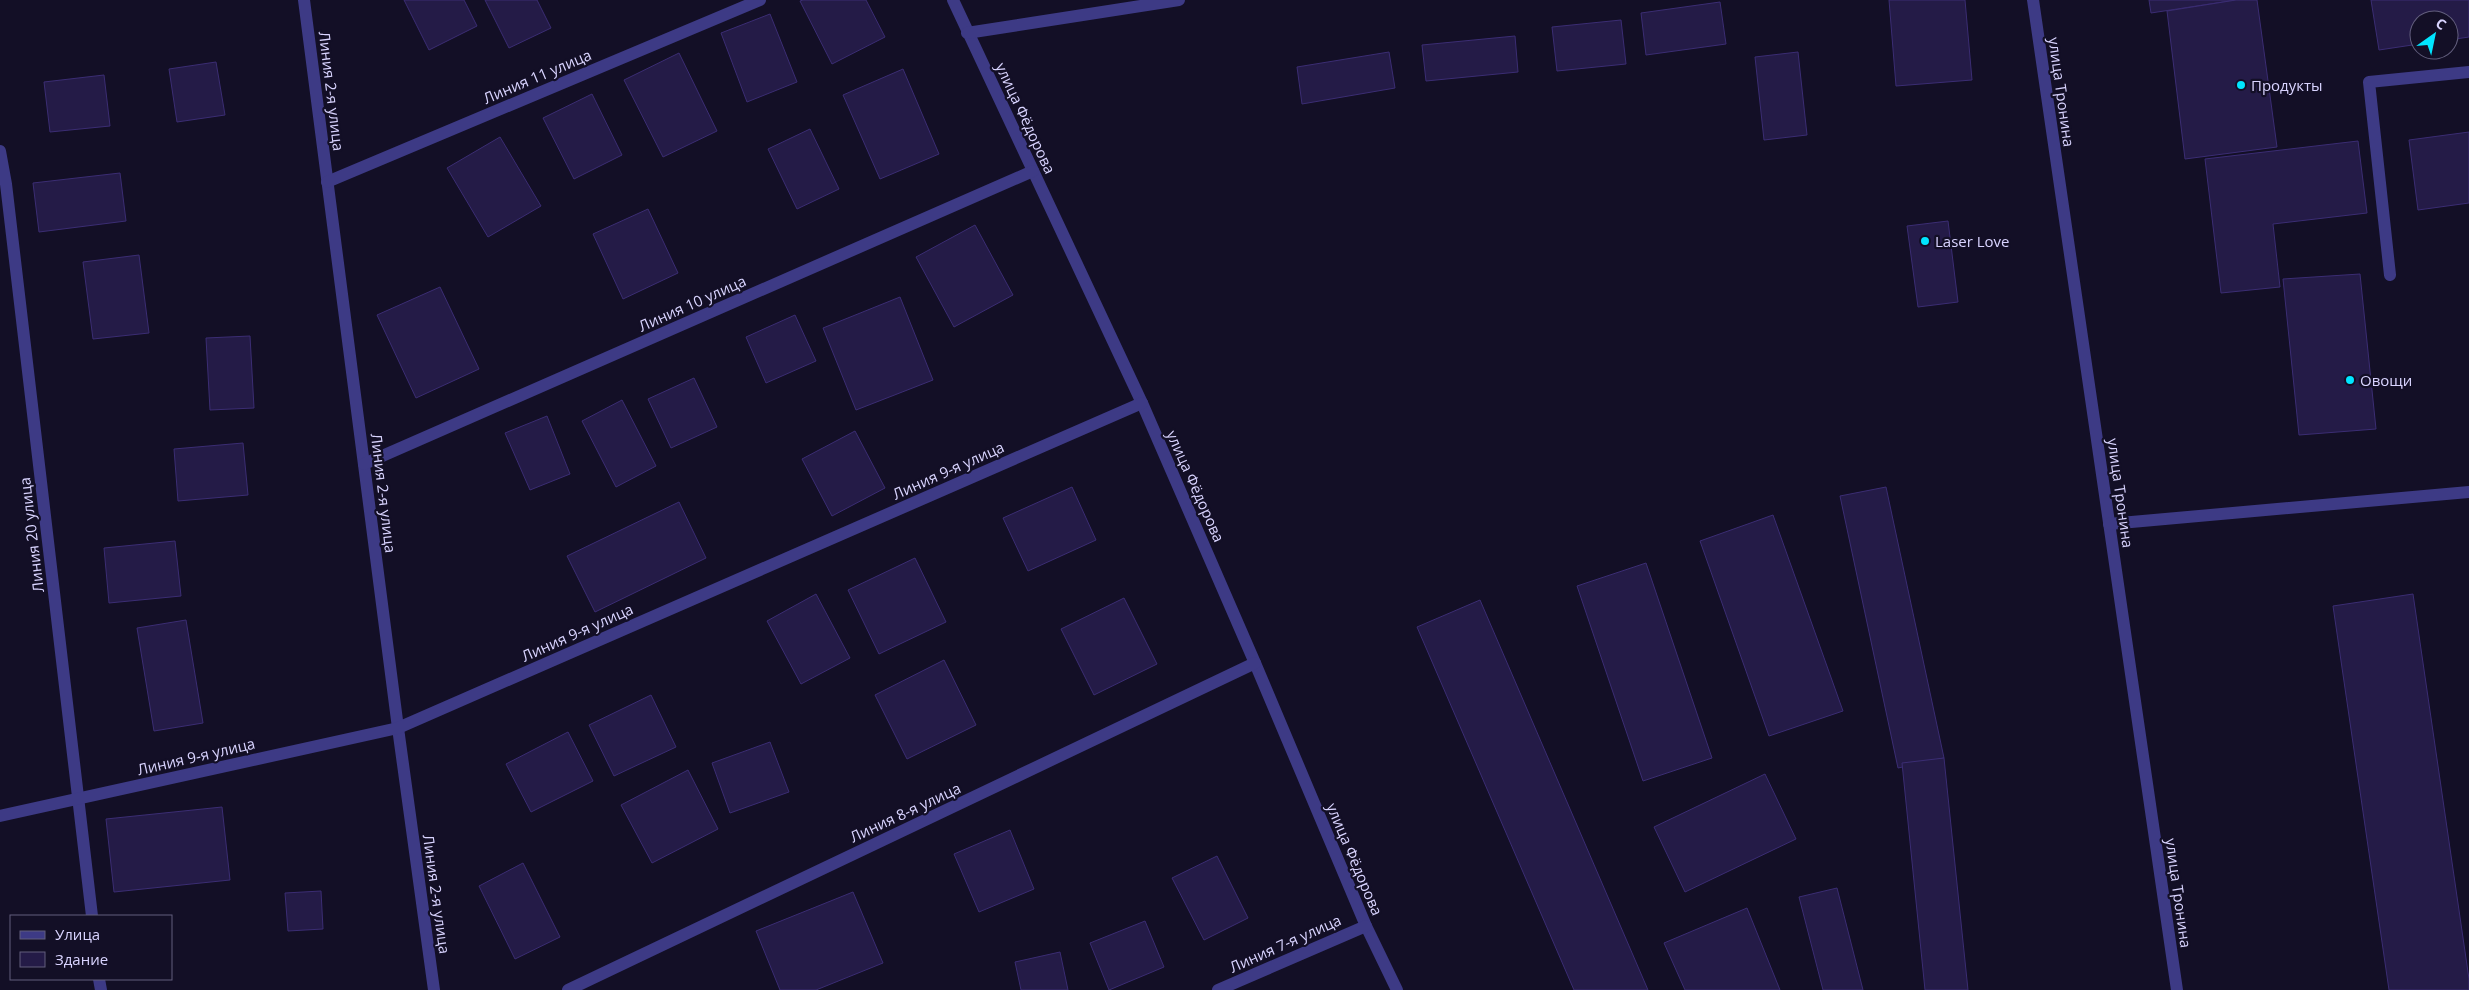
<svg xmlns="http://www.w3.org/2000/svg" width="2469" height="990" viewBox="0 0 2469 990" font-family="'Open Sans',sans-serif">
<rect width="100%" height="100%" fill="#130f26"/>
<g fill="#241b47" stroke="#3b2d73">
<polygon points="404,0 464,0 477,26 429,50"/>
<polygon points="485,0 537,0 551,28 509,48"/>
<polygon points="803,0 866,0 885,37 832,64 800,1"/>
<polygon points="1889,0 1965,0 1972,80 1896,86"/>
<polygon points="2149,0 2236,0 2151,13"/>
<polygon points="2236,0 2257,0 2277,147 2185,159 2167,11"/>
<polygon points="2371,0 2469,0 2469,37 2449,40 2449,20 2419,20 2419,44 2379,50"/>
<polygon points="1720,2 1726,44 1646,55 1641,13"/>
<polygon points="770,14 797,82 747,102 721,33"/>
<polygon points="1621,20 1626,64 1557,71 1552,27"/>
<polygon points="1515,36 1518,72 1426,81 1422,45"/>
<polygon points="1389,52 1395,88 1302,104 1297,67"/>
<polygon points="1798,52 1807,135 1764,140 1755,57"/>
<polygon points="679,53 717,131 663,157 624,80"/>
<polygon points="216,62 225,115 177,122 169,69"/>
<polygon points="903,69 939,154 880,179 843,95"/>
<polygon points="104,75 110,126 50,132 44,82"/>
<polygon points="592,94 622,155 574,179 543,118"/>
<polygon points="810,129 839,189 797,209 768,149"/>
<polygon points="2469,132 2469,203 2418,210 2409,140"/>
<polygon points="500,137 541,206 488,237 447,168"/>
<polygon points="2358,141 2367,213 2273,224 2280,287 2221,293 2205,159"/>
<polygon points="120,173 126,221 39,232 33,183"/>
<polygon points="648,209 678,273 623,299 593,234"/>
<polygon points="1948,221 1958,302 1918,307 1907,226"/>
<polygon points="975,225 1013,295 954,327 916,257"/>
<polygon points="139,255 149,333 93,339 83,262"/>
<polygon points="2360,274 2376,429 2299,435 2283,279"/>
<polygon points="440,287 479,369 416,398 377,315"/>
<polygon points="900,297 933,380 856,410 823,328"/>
<polygon points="795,315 816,361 766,383 746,337"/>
<polygon points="250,336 254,408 210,410 206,338"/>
<polygon points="694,378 717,427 671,448 648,399"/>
<polygon points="622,400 656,466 616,487 582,421"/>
<polygon points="547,416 570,474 530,490 505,433"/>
<polygon points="855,431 885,488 832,516 802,459"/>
<polygon points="243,443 248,495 178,501 174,449"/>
<polygon points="1072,487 1096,540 1028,571 1003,518"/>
<polygon points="1886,487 1944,758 1898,768 1840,496"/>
<polygon points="679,502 706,558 595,612 567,556"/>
<polygon points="1773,515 1843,711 1769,736 1700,541"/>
<polygon points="175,541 181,596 109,603 104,548"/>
<polygon points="915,558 946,622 879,654 848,590"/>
<polygon points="1646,563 1712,758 1643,781 1577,586"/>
<polygon points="816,594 850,658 801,684 767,621"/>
<polygon points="2413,594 2469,979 2469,990 2389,990 2333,606"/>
<polygon points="1124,598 1157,664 1094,695 1061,629"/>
<polygon points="1480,600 1648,990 1574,990 1417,627"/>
<polygon points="186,620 203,723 154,731 137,628"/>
<polygon points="944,660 976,725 907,759 875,695"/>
<polygon points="651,695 676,747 614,776 589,725"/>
<polygon points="568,732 593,781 531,812 506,764"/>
<polygon points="770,742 789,792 730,813 712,763"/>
<polygon points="1944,758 1968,990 1925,990 1902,763"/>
<polygon points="688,770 718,829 652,863 621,805"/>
<polygon points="1765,774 1796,839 1685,892 1654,827"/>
<polygon points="222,807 230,880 114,892 106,819"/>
<polygon points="1010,830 1034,889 979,912 954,854"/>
<polygon points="1217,856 1248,918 1204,940 1172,878"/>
<polygon points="523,863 560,937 515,959 479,886"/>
<polygon points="1837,888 1863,990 1823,990 1799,897"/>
<polygon points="321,891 323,929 288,931 285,893"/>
<polygon points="853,892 883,963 816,990 780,990 756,931"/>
<polygon points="1747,908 1780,990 1685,990 1664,943"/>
<polygon points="1145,921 1164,967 1109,990 1090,943"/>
<polygon points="1060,952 1068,990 1021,990 1015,962"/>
</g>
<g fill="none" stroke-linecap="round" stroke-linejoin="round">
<g stroke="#3d3a85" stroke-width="12">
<polyline points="304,0 398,728 434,990"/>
<polyline points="953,0 1142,403 1255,663 1366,926 1397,990"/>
<polyline points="2033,0 2177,990"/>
<polyline points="967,33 1179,0"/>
<polyline points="0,151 6,184 92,916"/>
<polyline points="327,182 760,0"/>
<polyline points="2390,275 2369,82 2469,72"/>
<polyline points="364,464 1033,171"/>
<polyline points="2109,524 2469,492"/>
<polyline points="0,816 398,728 1142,403"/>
<polyline points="99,979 101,990"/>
<polyline points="568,990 1255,663"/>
<polyline points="1218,990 1366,926"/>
</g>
</g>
<g fill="#00e5ff" stroke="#130f26" stroke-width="2">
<circle cx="2241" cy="85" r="5"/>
<circle cx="1925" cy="241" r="5"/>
<circle cx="2350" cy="380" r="5"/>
</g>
<g text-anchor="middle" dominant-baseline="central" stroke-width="4.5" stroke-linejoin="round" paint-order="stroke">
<g font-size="15" fill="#d9d4ff" stroke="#130f26">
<text transform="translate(537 76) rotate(-23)">Линия 11 улица</text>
<text transform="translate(332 91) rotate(83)">Линия 2-я улица</text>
<text transform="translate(2062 92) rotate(82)">улица Тронина</text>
<text transform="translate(1026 118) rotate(65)">улица Фёдорова</text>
<text transform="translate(692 303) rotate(-24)">Линия 10 улица</text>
<text transform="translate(948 470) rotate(-24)">Линия 9-я улица</text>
<text transform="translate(1196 486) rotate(66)">улица Фёдорова</text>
<text transform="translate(384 493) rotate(83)">Линия 2-я улица</text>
<text transform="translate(2121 493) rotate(82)">улица Тронина</text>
<text transform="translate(31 535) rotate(-97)">Линия 20 улица</text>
<text transform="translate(577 632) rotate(-24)">Линия 9-я улица</text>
<text transform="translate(196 756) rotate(-13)">Линия 9-я улица</text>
<text transform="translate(905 812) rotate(-25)">Линия 8-я улица</text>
<text transform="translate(1355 859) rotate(67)">улица Фёдорова</text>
<text transform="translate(2179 893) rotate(82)">улица Тронина</text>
<text transform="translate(437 894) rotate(82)">Линия 2-я улица</text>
<text transform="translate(1285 943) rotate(-24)">Линия 7-я улица</text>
</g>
<g font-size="15" fill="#d9d4ff" stroke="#130f26" text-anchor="start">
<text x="2251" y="85">Продукты</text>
<text x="1935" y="241">Laser Love</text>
<text x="2360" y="380">Овощи</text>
</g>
</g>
<rect x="10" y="915" width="162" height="65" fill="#130f26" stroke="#625e7d"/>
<rect x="20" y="931" width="25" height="8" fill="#3d3a85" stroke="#625e7d"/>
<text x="55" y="940" font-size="15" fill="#d9d4ff">Улица</text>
<rect x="20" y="952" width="25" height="15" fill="#241b47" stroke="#625e7d"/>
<text x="55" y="965" font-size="15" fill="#d9d4ff">Здание</text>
<g transform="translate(2434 35) rotate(33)"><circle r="24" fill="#130f26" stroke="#625e7d"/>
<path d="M0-4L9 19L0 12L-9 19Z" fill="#00e5ff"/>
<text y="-8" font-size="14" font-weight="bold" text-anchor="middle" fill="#d9d4ff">С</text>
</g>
</svg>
